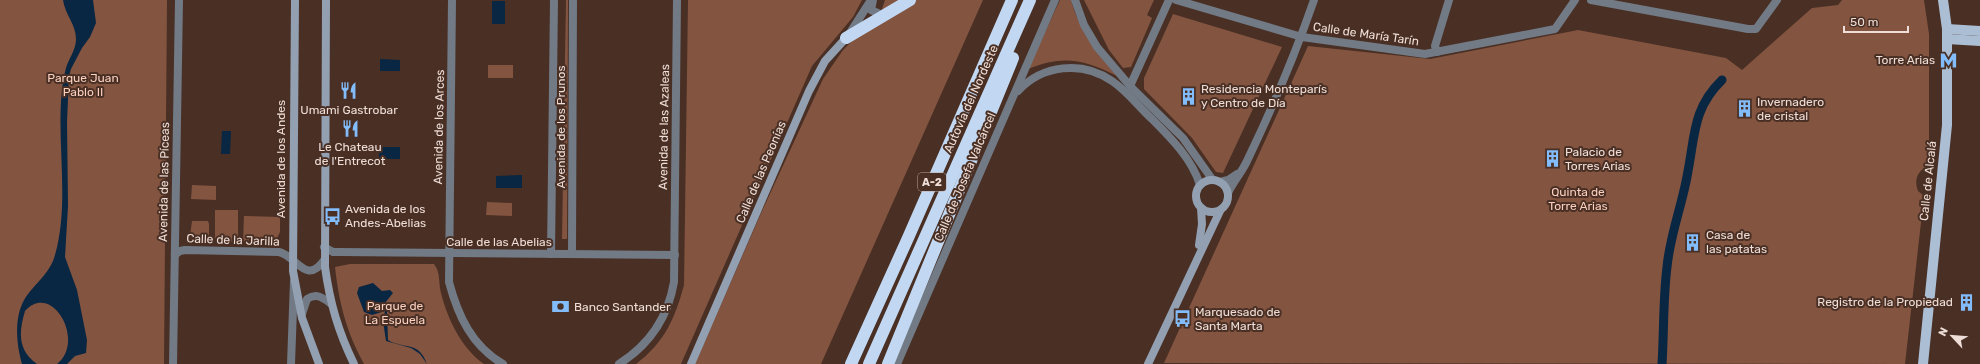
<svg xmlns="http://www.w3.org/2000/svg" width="1980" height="364" viewBox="0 0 1980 364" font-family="Rubik,sans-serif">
<rect width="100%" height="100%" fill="#492f24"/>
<g fill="#835440">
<polygon points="0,0 167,0 164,364 0,364"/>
<polygon points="566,0 568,0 567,239 562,239"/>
<path d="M688,0H862L853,17L812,66L681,364H636C665,342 675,318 684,285Z"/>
<polygon points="885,0 983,0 821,364 695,364 762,211 823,79 843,50 855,38 882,20 882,9"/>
<path d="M1060,0H1071C1079,30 1097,53 1117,76C1083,59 1063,55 1028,69Z"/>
<polygon points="1084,0 1154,0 1147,15 1152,18 1131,67 1123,68 1109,50"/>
<path d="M1842,0H1924L1929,34V152L1927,166C1917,172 1914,180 1918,191L1924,196L1905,364L1164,363L1308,46L1430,59L1578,30L1726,58L1742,70L1812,8L1838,5Z"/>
<polygon points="1173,14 1282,47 1223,173 1216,172 1192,138 1144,89 1144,78"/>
<rect x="488" y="65" width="25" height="13"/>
<polygon points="192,185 216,186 216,200 191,199"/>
<polygon points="487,202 512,203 512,216 486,215"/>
<polygon points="215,210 238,210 238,242 215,241"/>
<polygon points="244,216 280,217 280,232 275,242 243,242"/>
<polygon points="192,221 208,221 209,224 209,241 197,241 190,236"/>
<path d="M350,264H434C441,273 438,282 441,293C447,318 462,349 484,364H364C346,331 339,303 335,267Z"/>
</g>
<g fill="#092642">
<path d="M63,0H93L96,23L90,37L82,48L71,69L69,76L67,122L68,206L65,257L77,290L87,340L86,353L75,356L67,364H57C86,341 52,281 25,311C19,331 17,350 37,364H22C16,343 13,313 28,294C38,281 51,271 55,255C69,206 58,151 61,101C62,90 63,78 66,68C69,58 76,50 76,39C76,24 65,15 63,0Z"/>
<rect x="492" y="1" width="13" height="23"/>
<polygon points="380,59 400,60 400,71 380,71"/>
<polygon points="222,131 231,131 230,154 221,154"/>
<rect x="379" y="147" width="21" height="12"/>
<polygon points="522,175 522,188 496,188 496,176"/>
<path d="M373,283L382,291L390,290L393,293L385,303L387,312L388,340C405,350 418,340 427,364L420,354L411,348L386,341L383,321L385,311L372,315L364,312L357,293L359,287Z"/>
</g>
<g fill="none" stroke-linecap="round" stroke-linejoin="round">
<path stroke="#092642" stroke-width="9" d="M1662,364C1664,332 1663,299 1667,267C1670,234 1683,203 1688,171C1695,135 1693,108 1722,80"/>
<g stroke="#717a85" stroke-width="8">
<path d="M452,0L449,282C458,316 472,346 503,364"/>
<polyline points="873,0 871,10 882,15"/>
<polyline points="1075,0 1084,25 1097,47 1130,86 1183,138 1212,179"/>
<polyline points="1176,0 1302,37 1425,54 1555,29 1575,0"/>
<polyline points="1591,0 1748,29 1756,29 1777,0"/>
<polyline points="848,36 871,0"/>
<polyline points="1437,52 1435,46 1449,0"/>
<polyline points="1130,86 1169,0"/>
<path d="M1018,91C1042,65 1082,60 1112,81C1127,91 1139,107 1152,119C1171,138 1192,159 1200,185"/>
<polyline points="1220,182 1228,180 1237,174"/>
<path d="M1228,193C1233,182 1242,172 1247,161C1272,109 1295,55 1314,0"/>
<polyline points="324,247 333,252 339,252 675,255"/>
<polyline points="551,254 554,0"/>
<polyline points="572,254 573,0"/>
<path d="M175,255L180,251L185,250L279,252C297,256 306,287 325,259"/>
<path d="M302,314L307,299C316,293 322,297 330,303"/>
<polyline points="173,364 179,0"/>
<polyline points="291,364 294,281"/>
<path d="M619,364C649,345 668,317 674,282L677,0"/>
<polyline points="897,364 1055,0"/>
</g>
<g stroke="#92a0b1" stroke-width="8">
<polyline points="295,0 293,271 302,318 319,364"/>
<path d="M326,0L325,267C330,303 338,331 354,364"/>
<circle cx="1212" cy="196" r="16"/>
<polyline points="1199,245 1202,224 1201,208"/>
<polyline points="691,364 809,91 825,61 846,38"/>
<polyline points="1148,364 1220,211"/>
</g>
<g stroke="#abbed3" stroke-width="10">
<polyline points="1947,29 1980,31"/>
<polyline points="1947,39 1980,41"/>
<polyline points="1923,364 1947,125 1947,29 1943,0"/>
</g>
<g stroke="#c2d8f2" stroke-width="12">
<polyline points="846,38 910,0"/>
<polyline points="851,364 908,238 1012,0"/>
<polyline points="869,364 1030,0"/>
<polyline points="888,364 1013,58"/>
</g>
</g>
<defs>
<symbol id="metro-bare" viewBox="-9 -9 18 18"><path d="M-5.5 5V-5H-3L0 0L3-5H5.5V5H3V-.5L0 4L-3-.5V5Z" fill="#83bcfa" stroke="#492f24" stroke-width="2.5" paint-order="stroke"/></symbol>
<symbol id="restaurant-bare" viewBox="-9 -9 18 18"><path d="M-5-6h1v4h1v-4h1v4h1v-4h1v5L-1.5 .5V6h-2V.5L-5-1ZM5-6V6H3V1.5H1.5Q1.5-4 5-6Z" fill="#83bcfa" stroke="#492f24" stroke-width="2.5" paint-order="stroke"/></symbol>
<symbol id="building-bare" viewBox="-9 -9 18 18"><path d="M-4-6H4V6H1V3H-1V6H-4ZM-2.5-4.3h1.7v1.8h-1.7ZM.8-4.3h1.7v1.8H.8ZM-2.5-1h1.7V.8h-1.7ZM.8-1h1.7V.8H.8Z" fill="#83bcfa" stroke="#492f24" stroke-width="2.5" paint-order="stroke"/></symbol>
<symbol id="bus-bare" viewBox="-9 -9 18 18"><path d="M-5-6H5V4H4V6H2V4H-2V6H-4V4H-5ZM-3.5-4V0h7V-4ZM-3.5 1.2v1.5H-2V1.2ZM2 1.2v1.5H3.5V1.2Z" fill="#83bcfa" stroke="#492f24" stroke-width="2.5" paint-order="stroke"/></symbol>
<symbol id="bank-bare" viewBox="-9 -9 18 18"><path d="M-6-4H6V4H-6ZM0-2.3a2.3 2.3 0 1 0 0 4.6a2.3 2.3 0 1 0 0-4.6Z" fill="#83bcfa" stroke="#492f24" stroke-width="2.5" paint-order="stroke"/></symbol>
</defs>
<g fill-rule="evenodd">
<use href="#metro-bare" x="1936" y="48" width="25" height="25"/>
<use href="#restaurant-bare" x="336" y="78" width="25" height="25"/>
<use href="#building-bare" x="1176" y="84" width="25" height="25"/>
<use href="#building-bare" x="1732" y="96" width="25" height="25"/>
<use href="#restaurant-bare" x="338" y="116" width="25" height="25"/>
<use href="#building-bare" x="1540" y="146" width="25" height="25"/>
<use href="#bus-bare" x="320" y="204" width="25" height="25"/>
<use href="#building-bare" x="1680" y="230" width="25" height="25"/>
<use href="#building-bare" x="1954" y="290" width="25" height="25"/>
<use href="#bank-bare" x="548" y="294" width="25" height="25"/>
<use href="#bus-bare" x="1170" y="306" width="25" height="25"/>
</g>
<g text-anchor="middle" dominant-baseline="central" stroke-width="4" stroke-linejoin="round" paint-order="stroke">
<rect fill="#492f24" stroke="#bdaaa1" stroke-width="1" x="918" y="173" width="28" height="18" rx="3"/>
<g font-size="11" font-weight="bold" fill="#efded7">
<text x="932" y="182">A-2</text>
</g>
<g font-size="12" fill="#efded7" stroke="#492f24">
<text transform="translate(1366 34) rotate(8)">Calle de María Tarín</text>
<text transform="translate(971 99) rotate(-66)">Autovía del Nordeste</text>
<text transform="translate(439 127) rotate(-89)">Avenida de los Arces</text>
<text transform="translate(561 127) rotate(-90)">Avenida de los Prunos</text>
<text transform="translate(664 127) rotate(-89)">Avenida de las Azaleas</text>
<text transform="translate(281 159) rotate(-90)">Avenida de los Andes</text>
<text transform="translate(761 172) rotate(-67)">Calle de las Peonías</text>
<text transform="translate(965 177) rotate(-67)">Calle de Josefa Valcárcel</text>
<text transform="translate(1928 181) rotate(-84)">Calle de Alcalá</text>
<text transform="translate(164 182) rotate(-89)">Avenida de las Píceas</text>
<text transform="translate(233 240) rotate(2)">Calle de la Jarilla</text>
<text x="499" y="242">Calle de las Abelias</text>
</g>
<g font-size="12" fill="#efded7" stroke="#492f24" text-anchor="start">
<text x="1935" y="60" text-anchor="end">Torre Arias</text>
<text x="1201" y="89">Residencia Monteparís<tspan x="1201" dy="14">y Centro de Día</tspan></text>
<text x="1757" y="102">Invernadero<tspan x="1757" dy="14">de cristal</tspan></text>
<text x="349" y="110" text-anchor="middle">Umami Gastrobar</text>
<text x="350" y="147" text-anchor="middle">Le Chateau<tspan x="350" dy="14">de l'Entrecot</tspan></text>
<text x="1565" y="152">Palacio de<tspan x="1565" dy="14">Torres Arias</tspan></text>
<text x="345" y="209">Avenida de los<tspan x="345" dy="14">Andes-Abelias</tspan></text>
<text x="1706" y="235">Casa de<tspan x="1706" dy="14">las patatas</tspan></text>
<text x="1953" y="302" text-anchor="end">Registro de la Propiedad</text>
<text x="574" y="307">Banco Santander</text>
<text x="1195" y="312">Marquesado de<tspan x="1195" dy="14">Santa Marta</tspan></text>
</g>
<g font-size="12" fill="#fbd0bf" stroke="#492f24">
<text x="83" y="78">Parque Juan<tspan x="83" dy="14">Pablo II</tspan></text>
<text x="1578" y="192">Quinta de<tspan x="1578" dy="14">Torre Arias</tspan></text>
<text x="395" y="306">Parque de<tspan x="395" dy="14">La Espuela</tspan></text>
</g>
</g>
<g transform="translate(1952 336) rotate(296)" stroke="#492f24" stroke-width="3" paint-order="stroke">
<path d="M0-3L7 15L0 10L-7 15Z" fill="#efded7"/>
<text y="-6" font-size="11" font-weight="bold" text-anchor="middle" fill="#efded7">N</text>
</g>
<path d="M1844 26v6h64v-6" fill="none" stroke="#efded7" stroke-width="2"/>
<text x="1850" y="26" font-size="12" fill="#efded7" stroke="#492f24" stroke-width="3" paint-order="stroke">50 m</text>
</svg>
